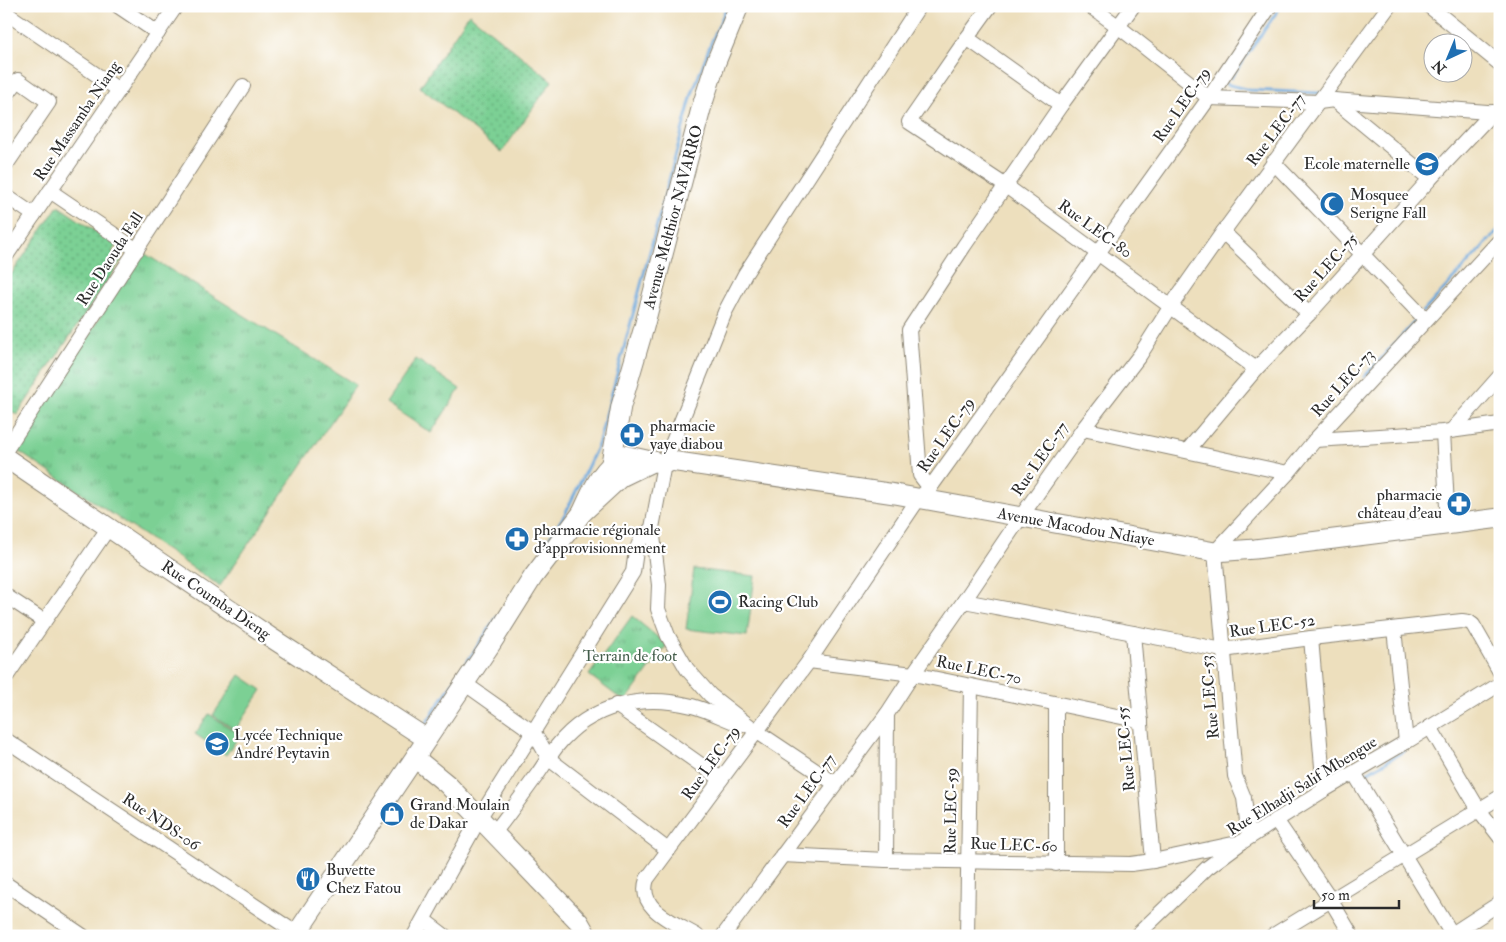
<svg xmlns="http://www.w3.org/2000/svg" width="1506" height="942" viewBox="0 0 1506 942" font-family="'IM FELL Double Pica',serif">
<defs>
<pattern id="grass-tufts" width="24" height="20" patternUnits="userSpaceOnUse" patternTransform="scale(1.25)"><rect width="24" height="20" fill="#7bd094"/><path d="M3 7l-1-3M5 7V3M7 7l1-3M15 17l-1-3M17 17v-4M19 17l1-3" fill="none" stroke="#65a979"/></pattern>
<pattern id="garden-dots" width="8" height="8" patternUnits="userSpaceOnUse" patternTransform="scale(1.25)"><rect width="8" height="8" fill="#7bd094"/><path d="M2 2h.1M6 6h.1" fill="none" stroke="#65a979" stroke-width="1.8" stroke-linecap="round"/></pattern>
</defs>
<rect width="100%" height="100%" fill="#fff"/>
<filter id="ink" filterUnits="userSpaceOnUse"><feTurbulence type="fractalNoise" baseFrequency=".02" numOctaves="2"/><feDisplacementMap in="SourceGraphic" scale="10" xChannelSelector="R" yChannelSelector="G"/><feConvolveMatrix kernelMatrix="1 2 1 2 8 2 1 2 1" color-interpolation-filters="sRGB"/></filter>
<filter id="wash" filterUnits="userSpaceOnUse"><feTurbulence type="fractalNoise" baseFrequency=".0096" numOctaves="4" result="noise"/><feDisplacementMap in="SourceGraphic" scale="20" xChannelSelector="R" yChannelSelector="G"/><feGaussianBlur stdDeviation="1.12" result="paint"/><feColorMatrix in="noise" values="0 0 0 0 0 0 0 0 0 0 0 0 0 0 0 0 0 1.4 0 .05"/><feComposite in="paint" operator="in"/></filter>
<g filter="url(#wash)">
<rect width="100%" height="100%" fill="#eddfbd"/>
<g fill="url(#grass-tufts)" stroke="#537e60">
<polygon points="142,252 356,385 220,586 15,449"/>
<polygon points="416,359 460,389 431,433 386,403"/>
<polygon points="632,616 667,645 625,702 589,675"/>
</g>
<g fill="url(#garden-dots)" stroke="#537e60">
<polygon points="469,14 552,81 502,152 420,87"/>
<polygon points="58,206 116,245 112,252 122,259 17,415 6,408 6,282"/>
</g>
<g fill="#7bd094" stroke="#537e60">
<polygon points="694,569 755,576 747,636 686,629"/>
<polygon points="240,675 262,690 235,730 213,715"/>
<polygon points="209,714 240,735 226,755 195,734"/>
</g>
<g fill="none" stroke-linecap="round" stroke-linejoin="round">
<g stroke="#67a5d9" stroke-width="3">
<polyline points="1231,78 1281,6"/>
<polyline points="1227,83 1226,84 1249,90 1320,93"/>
<polyline points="1423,312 1500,228"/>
<polyline points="1364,377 1419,317"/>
<polyline points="1282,468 1292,458"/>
<polyline points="542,550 565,514 598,445 692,94 711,43 727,6"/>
<polyline points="422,729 497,617"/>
<polyline points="1362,776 1404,751"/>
</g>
</g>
</g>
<g filter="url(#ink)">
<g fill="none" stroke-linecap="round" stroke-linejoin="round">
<defs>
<g id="street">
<polyline points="118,6 158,33"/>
<polyline points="990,6 967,38 909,122 1006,186 1256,369"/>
<polyline points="1090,6 1119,27 1209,98 1319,102 1334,100 1500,113"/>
<polyline points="1429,6 1500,64"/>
<polyline points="6,13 119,90"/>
<polyline points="967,38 1061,105"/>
<polyline points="6,96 18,80 49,102 6,165"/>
<polyline points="1334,100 1430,179"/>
<polyline points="1273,162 1425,319"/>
<polyline points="50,191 137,250"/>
<polyline points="6,196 34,215"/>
<polyline points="1223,232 1309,314"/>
<polyline points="6,256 176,6"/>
<polyline points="1083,429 1288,473"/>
<polyline points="1453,429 1500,376"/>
<polyline points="1443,432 1448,525"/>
<polyline points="1315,440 1443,432 1500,424"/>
<polyline points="6,450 243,86"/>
<polyline points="1188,450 1256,369 1309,314 1430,179 1493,112"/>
<polyline points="930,488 920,475 909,330 964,246 1061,105 1133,6"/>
<polyline points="652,528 659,585 658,609 668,636 687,669 710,695 756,731 834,783"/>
<polyline points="6,596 44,621"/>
<polyline points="964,601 1223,650 1311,638 1462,621 1469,622 1473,625 1500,672"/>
<polyline points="1394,629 1406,742"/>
<polyline points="1133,633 1153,861"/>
<polyline points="1311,638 1324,790"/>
<polyline points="809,661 913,674 1141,721"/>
<polyline points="6,677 109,527"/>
<polyline points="464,683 533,732 539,741 549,759 668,850"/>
<polyline points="1056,704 1056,864"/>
<polyline points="616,705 721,779"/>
<polyline points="1430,727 1479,810 1500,837"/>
<polyline points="6,740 296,933"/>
<polyline points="1354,773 1453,936"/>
<polyline points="1276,820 1330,899 1352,936"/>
<path d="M494,833C509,814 523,794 537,775C544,765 550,755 557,746C590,705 641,693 692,706C708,710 725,719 742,725"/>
<polyline points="1249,837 1244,798 1235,776 1215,552 1288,473 1315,440 1500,240"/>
<polyline points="782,855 886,860 1131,864 1153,861 1242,842"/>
<polyline points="886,860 887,714"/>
<polyline points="6,884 83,936"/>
<polyline points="424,920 445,936"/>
<polyline points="414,936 480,817 633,572 636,551 641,539 652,528 664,464 725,312 745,274 919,6"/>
<path d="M697,936C676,923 636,910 647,879L809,661L919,498L930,488L1209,98L1270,6"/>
<polyline points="723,936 887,714 913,674 964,601 1020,518 1083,429 1140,355 1171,306 1223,232 1389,6"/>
<polyline points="967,936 971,686"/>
<polyline points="1136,936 1207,868 1242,842 1324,790 1406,742 1500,684"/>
<polyline points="1272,936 1500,797"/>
<polyline points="1449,936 1500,903"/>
</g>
<g id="secondary">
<polyline points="6,458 270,637 427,739"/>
<polyline points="616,470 611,463 621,406 644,327 701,109 716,62 739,6"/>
<path d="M582,513C593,489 600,469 624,455L664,464L671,461L895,494L1215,552L1255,549L1500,518"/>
<polyline points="415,758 447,784 579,922 587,936"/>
<polyline points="295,936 491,644 533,577 582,513 621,477 654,461"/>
</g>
</defs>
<use href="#street" stroke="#8c8574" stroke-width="16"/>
<use href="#secondary" stroke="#8c8574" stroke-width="21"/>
<use href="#street" stroke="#fff" stroke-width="14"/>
<use href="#secondary" stroke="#fff" stroke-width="19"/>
</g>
</g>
<defs>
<symbol id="school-disc" viewBox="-11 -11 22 22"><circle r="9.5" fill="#1f6fb2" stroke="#fff"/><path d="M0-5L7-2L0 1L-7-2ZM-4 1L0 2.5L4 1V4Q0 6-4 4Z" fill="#fff"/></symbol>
<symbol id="mosque-disc" viewBox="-11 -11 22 22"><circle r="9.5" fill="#1f6fb2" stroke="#fff"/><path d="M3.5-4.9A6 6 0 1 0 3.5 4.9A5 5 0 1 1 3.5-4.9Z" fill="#fff"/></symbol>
<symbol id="pharmacy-disc" viewBox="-11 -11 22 22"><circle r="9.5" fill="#1f6fb2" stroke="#fff"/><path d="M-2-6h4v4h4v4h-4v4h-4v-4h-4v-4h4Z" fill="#fff"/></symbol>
<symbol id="stadium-disc" viewBox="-11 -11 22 22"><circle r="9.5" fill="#1f6fb2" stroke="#fff"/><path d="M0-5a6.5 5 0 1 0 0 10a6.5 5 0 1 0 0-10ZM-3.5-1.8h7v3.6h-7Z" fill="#fff"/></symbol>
<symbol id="shop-disc" viewBox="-11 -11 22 22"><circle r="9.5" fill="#1f6fb2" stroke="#fff"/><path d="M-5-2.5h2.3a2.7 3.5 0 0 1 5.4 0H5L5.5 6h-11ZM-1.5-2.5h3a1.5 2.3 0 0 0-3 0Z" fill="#fff"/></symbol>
<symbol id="restaurant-disc" viewBox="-11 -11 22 22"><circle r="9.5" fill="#1f6fb2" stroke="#fff"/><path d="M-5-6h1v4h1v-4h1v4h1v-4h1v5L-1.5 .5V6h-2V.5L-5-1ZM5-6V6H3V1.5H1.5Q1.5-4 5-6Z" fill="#fff"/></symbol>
</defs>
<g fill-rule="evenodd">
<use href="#school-disc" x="1413" y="150" width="28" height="28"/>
<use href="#mosque-disc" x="1318" y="190" width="28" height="28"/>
<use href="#pharmacy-disc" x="618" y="421" width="28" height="28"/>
<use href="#pharmacy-disc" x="1445" y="490" width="28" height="28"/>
<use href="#pharmacy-disc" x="503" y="525" width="28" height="28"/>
<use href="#stadium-disc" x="706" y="588" width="28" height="28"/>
<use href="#school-disc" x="203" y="730" width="28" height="28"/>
<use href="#shop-disc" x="378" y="800" width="28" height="28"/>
<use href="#restaurant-disc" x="294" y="865" width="28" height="28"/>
</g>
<g text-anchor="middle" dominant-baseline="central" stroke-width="4.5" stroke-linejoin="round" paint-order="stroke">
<g font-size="16" fill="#2b2b2b" stroke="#fff">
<text transform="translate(1182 105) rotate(-55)">Rue LEC-79</text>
<text transform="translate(77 121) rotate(-56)">Rue Massamba Niang</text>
<text transform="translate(1276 130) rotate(-53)">Rue LEC-77</text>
<text transform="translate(673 217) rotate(-75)">Avenue Melthior NAVARRO</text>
<text transform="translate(1095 229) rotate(36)">Rue LEC-80</text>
<text transform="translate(110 259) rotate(-57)">Rue Daouda Fall</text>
<text transform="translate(1326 268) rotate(-48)">Rue LEC-75</text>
<text transform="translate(1343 383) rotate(-48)">Rue LEC-73</text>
<text transform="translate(946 435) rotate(-55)">Rue LEC-79</text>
<text transform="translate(1040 459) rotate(-55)">Rue LEC-77</text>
<text transform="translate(1076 527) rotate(10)">Avenue Macodou Ndiaye</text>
<text transform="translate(216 600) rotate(34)">Rue Coumba Dieng</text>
<text transform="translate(1272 626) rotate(-8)">Rue LEC-52</text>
<text transform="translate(979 670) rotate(12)">Rue LEC-70</text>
<text transform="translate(1210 697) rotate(-95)">Rue LEC-53</text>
<text transform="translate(1126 749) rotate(-95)">Rue LEC-55</text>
<text transform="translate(711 763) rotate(-54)">Rue LEC-79</text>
<text transform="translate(1302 786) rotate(-32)">Rue Elhadji Salif Mbengue</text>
<text transform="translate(807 791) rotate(-54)">Rue LEC-77</text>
<text transform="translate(951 811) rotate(-89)">Rue LEC-59</text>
<text transform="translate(161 822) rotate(34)">Rue NDS-06</text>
<text transform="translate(1014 845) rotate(2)">Rue LEC-60</text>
</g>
<g font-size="16" fill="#2b2b2b" stroke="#fff" text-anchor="start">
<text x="1410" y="164" text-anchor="end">Ecole maternelle</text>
<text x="1350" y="195">Mosquee<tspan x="1350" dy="18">Serigne Fall</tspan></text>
<text x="650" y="426">pharmacie<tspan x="650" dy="18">yaye diabou</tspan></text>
<text x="1442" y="495" text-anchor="end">pharmacie<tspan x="1442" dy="18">château d'eau</tspan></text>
<text x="534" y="530">pharmacie régionale<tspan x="534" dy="18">d'approvisionnement</tspan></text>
<text x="738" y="602">Racing Club</text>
<text x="234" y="735">Lycée Technique<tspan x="234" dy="18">André Peytavin</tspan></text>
<text x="410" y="805">Grand Moulain<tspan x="410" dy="18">de Dakar</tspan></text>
<text x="326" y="870">Buvette<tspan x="326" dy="18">Chez Fatou</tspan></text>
</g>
<g font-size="16" fill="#435d4a" stroke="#fff">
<text x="630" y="656">Terrain de foot</text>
</g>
</g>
<rect width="1506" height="942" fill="none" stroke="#fff" stroke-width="25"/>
<g transform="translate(1448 58) rotate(224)"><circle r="24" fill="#ffffff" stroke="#aaaaaa"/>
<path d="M0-4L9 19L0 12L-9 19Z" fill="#1f6fb2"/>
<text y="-8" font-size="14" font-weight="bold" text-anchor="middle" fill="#2b2b2b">N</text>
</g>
<path d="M1314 900v8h85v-8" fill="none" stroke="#2b2b2b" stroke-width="2.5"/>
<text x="1321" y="900" font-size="15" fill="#2b2b2b" stroke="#ffffff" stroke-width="4" paint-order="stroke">50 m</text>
</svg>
